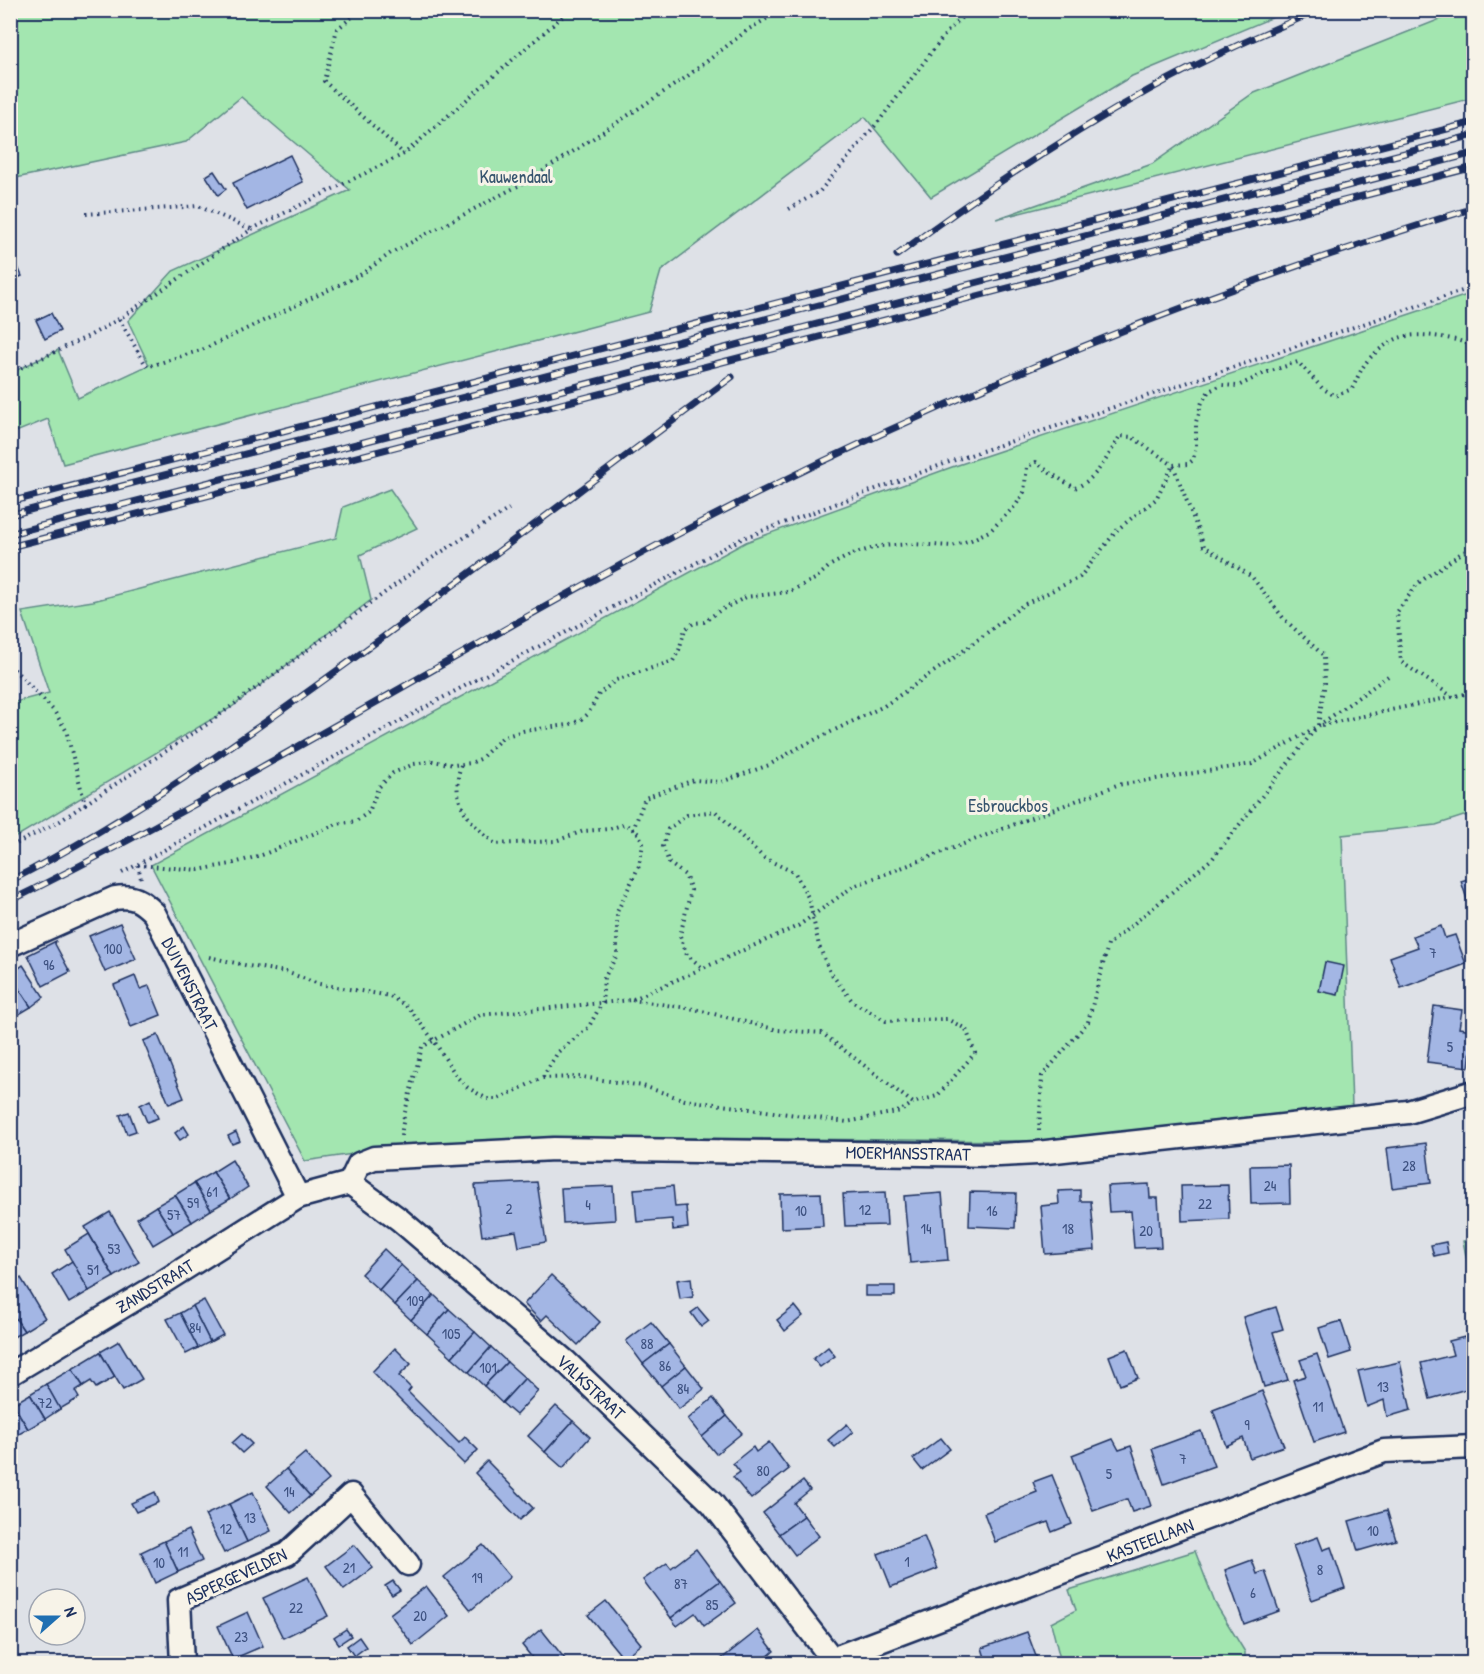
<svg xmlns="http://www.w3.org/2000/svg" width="1484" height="1674" viewBox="0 0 1484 1674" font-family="'Patrick Hand',sans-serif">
<rect width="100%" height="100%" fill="#dee1e7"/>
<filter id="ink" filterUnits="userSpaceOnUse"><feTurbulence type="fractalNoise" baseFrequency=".0167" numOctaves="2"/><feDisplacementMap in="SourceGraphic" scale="12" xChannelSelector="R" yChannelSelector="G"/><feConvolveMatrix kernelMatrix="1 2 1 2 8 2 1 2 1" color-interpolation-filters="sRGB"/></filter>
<g filter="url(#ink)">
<g fill="#a3e6b0" stroke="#5f8a87" stroke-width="1.5">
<polygon points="11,10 1288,10 1288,11 1132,76 931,197 865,117 661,271 649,312 63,464 48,419 11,434 11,373 58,350 78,398 149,365 128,321 173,271 350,190 241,97 186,142 11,179"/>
<polygon points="1463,10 1473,11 1473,98 996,219 1152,164 1252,94"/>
<polygon points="1473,293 1473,813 1436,825 1342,835 1352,1106 1035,1141 671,1138 524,1140 360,1153 305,1161 151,865 746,542 952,467"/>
<polygon points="390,489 417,528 360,555 371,600 232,707 11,840 11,703 49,693 22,612 93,601 336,538 343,507"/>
<polygon points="1473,1239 1474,1239 1473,1290 1463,1241"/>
<polygon points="1195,1551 1215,1603 1245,1652 1245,1663 1061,1663 1051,1623 1076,1610 1069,1590"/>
</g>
<g fill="#a3b6e4" stroke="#1b2f5e" stroke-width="1.5">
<polygon points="290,155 303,182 247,210 233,183"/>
<polygon points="214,171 226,189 218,195 206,176"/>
<polygon points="10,249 22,276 10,281"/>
<polygon points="51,313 60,331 45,339 36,320"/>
<polygon points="1474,877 1474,921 1461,881"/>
<polygon points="120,923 136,959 105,972 89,936"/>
<polygon points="1441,926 1445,938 1455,935 1466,964 1401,988 1390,957 1418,947 1413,936"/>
<polygon points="56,941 55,944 70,972 43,986 28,955"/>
<polygon points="1325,962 1344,966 1338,995 1319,991"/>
<polygon points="23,965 44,997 31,1007 10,975"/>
<polygon points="10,975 31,1007 16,1016 10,1007"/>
<polygon points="135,976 140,989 149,986 161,1015 131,1027 114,985"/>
<polygon points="1434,1006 1462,1010 1459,1028 1473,1030 1469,1067 1427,1062"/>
<polygon points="158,1035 184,1098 169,1104 143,1041"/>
<polygon points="150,1100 158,1118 147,1122 140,1105"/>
<polygon points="129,1112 136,1131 127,1134 120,1115"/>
<polygon points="184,1126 189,1134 180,1140 175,1133"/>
<polygon points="236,1132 240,1141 232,1144 228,1136"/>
<polygon points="1426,1143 1431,1183 1392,1188 1387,1148"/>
<polygon points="232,1160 248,1187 230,1199 213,1172"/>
<polygon points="1289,1165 1290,1203 1251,1204 1250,1166"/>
<polygon points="213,1172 230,1199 211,1210 194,1183"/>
<polygon points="537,1182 546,1242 519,1247 516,1231 482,1236 475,1185"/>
<polygon points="194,1183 211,1210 192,1222 175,1195"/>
<polygon points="1149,1184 1150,1198 1158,1198 1161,1247 1134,1248 1131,1211 1109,1212 1107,1186"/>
<polygon points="1228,1185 1229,1219 1182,1221 1181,1186"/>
<polygon points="613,1186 615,1220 563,1223 561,1188"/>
<polygon points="673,1186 675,1207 686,1206 688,1228 673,1230 672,1219 637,1222 634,1189"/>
<polygon points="1080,1190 1080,1201 1091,1201 1095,1250 1045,1254 1041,1206 1059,1204 1058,1191"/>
<polygon points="885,1192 887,1225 845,1226 843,1194"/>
<polygon points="970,1192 1016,1193 1015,1228 969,1226"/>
<polygon points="821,1193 823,1226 781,1228 780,1194"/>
<polygon points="942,1193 948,1260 910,1263 904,1196"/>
<polygon points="175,1195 192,1222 173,1233 156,1206"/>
<polygon points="156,1206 173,1233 153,1245 137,1218"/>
<polygon points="110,1212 139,1262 114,1277 85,1227"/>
<polygon points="89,1234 114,1277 89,1291 65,1249"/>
<polygon points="1446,1242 1448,1253 1434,1256 1431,1245"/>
<polygon points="384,1249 401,1265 379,1290 361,1274"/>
<polygon points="72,1261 89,1291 69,1303 52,1274"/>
<polygon points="401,1265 418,1281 395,1305 379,1290"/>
<polygon points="551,1275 600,1322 578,1345 547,1315 541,1321 524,1304"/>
<polygon points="21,1278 45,1318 24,1331 10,1310 10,1285"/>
<polygon points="691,1278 693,1297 680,1299 677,1280"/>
<polygon points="418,1281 434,1295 411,1320 395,1305"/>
<rect x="865" y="1286" width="30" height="10"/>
<polygon points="434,1295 449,1309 427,1334 411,1320"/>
<polygon points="204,1300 223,1335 210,1342 192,1306"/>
<polygon points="192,1306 210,1342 198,1348 180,1313"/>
<polygon points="795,1306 803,1316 785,1331 777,1320"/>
<polygon points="1276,1307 1283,1329 1273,1332 1288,1380 1264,1387 1243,1317"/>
<polygon points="698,1308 709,1321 701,1327 691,1313"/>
<polygon points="449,1309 475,1332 452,1357 427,1334"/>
<polygon points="10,1310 24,1331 10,1339"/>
<polygon points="180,1313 198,1348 186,1354 167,1319"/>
<polygon points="1341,1321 1351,1352 1329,1359 1319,1328"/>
<polygon points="651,1322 669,1344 643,1364 626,1341"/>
<polygon points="475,1332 491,1347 469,1372 452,1357"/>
<polygon points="1465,1337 1474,1371 1474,1387 1430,1399 1421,1363 1453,1355 1449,1341"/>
<polygon points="119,1341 142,1379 123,1390 100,1352"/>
<polygon points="669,1344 686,1366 661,1386 643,1364"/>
<polygon points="491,1347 507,1362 484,1386 469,1372"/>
<polygon points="828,1347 835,1356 820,1367 813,1359"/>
<polygon points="395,1348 411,1364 399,1376 411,1388 408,1392 459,1443 465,1437 478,1450 464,1464 372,1372"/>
<polygon points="1127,1349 1138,1378 1120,1385 1109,1356"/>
<polygon points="100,1352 115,1377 96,1388 91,1381 83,1386 72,1369"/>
<polygon points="1317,1354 1344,1432 1314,1442 1293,1380 1306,1376 1300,1360"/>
<polygon points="507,1362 525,1378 502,1403 484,1386"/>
<polygon points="1400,1362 1411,1410 1387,1417 1384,1400 1367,1407 1358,1371"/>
<polygon points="686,1366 704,1389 679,1409 661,1386"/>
<polygon points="72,1369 83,1386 75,1391 79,1398 60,1409 46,1384"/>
<polygon points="525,1378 538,1391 516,1415 502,1403"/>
<polygon points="46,1384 60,1409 45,1419 30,1394"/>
<polygon points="1262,1391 1284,1446 1250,1458 1243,1438 1226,1446 1213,1410"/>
<polygon points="30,1394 45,1419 28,1429 13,1404"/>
<polygon points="713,1398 727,1416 702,1437 688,1419"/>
<polygon points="13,1404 28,1429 10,1439 10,1406"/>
<polygon points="556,1406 573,1421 545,1452 528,1436"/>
<polygon points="727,1416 742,1433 716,1454 702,1437"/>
<polygon points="573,1421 590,1437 563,1468 545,1452"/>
<polygon points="847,1424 853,1432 835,1447 828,1440"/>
<polygon points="1201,1431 1214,1466 1164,1484 1152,1449"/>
<polygon points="242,1434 252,1444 242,1453 232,1443"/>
<polygon points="941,1438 950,1449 922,1470 913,1459"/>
<polygon points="1113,1439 1119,1450 1131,1446 1151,1506 1132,1512 1127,1499 1093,1511 1072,1455"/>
<polygon points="769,1442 789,1469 751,1499 733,1477 740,1472 733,1463 753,1447 756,1452"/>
<polygon points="305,1453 329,1480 310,1496 286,1469"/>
<polygon points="487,1461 533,1508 520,1520 475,1473"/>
<polygon points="286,1469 310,1496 291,1513 267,1486"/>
<polygon points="1052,1475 1072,1524 1052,1532 1048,1522 995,1542 984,1513 1037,1492 1033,1482"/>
<polygon points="803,1481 810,1490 794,1503 804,1516 779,1534 763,1513"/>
<polygon points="155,1492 159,1502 136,1512 131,1503"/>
<polygon points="253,1492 271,1531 247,1542 229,1504"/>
<polygon points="229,1504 247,1542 224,1553 205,1515"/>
<polygon points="1387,1510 1396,1540 1358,1551 1349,1521"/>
<polygon points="804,1516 819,1536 795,1555 779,1534"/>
<polygon points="188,1530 202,1561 178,1572 164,1541"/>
<polygon points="924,1536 937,1569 891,1587 878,1554"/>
<polygon points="1318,1537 1323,1550 1331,1547 1345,1588 1312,1600 1293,1546"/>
<polygon points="164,1541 178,1572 155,1583 141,1552"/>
<polygon points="354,1545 373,1568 344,1590 326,1566"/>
<polygon points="483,1545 510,1577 471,1610 444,1577"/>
<polygon points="696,1549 720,1581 671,1618 643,1580 667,1563 671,1568"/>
<polygon points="1252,1560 1257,1574 1265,1571 1279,1611 1244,1624 1225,1570"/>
<polygon points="308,1577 328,1616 283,1638 263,1598"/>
<polygon points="393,1581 400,1590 392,1595 385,1586"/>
<polygon points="720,1581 736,1603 704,1626 695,1613 677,1626 671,1618"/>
<polygon points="426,1586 449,1616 413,1645 390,1614"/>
<polygon points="606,1601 641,1644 623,1658 588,1615"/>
<polygon points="248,1612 263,1646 233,1659 218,1626"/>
<polygon points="346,1629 351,1636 339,1644 334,1637"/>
<polygon points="541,1629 569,1664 537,1664 522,1645"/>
<polygon points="758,1630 774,1651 759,1664 715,1664"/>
<polygon points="1027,1632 1037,1659 1025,1664 987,1664 982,1648"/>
<polygon points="359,1637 366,1647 354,1656 347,1646"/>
</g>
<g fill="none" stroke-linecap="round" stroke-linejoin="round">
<defs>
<g id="minor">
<path d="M10,945L115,898C133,895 141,900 154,913L298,1197"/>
<polyline points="350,1183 359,1164 374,1158 554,1149 999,1155 1037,1153 1408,1112 1474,1092"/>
<polyline points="10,1374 160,1284 298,1197 350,1183 400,1220 565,1361 712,1503 836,1664"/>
<polyline points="182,1664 179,1600 287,1554 351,1495 408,1564"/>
<polyline points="826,1664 832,1659 1384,1451 1474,1447"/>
</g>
</defs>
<use href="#minor" stroke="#1b2f5e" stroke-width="27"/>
<g stroke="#1b2f5e" stroke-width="4" stroke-dasharray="1.5 4.5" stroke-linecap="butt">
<polyline points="361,10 337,29 324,81 404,154"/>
<polyline points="789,209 820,191 879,121 947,32 969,10"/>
<polyline points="86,214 198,206 251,229"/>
<polyline points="119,319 147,367 204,349 360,275 391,253 531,179 685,78 749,29 782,10"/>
<polyline points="10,373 89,336 119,319 252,229 404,154 570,10"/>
<polyline points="10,665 54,711 66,730 85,804 60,821 10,847"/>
<polyline points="1453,697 1401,662 1397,612 1418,583 1463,552 1474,548"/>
<polyline points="1322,725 1474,692"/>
<path d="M461,765C449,803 469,821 495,844L555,841L584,831L609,829L625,824L639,834L643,844L639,866L617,912V955L604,978L602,1003L588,1028L558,1052L543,1077"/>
<polyline points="85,804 206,725 429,560 509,509"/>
<polyline points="633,830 645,798 694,780 721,782 769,765 798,748 884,706 958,655 1023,605 1080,577 1118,529 1156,499 1173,465 1204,546 1252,577 1284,619 1324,656 1325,683 1318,725"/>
<path d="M138,865L198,870L231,864L262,855L337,824L356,821L369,812L378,788L393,773L414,764L433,761L454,765L471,763L480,759L503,737L523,731L568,725L581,720L588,714L599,694L616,680L673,661L679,650L685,629L694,623L704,622L719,611L746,597L788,592L815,579L831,565L852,554L880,546L911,544L952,546L971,540L991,530L1016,505L1024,492L1027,467L1036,462L1050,473L1075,488C1097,479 1108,456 1120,436L1132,437L1173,465L1188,464L1193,460L1196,446V422L1202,402L1209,391L1222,385L1238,386L1265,373L1298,362L1322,388L1335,396L1352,389C1356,381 1360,371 1365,364C1372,354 1388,342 1399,338C1418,331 1456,338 1474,346"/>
<polyline points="138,865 141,879"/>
<polyline points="122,873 444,697 743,538 952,461 1474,287"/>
<polyline points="209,957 249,966 286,972 319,984 390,996 409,1008 434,1041 457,1077 467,1087 487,1099 498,1099 542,1078 582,1077 643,1086 685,1100 847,1122 901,1111 913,1103"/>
<polyline points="632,1000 694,1009 778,1030 822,1033 913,1103 937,1096 975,1053 966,1029 947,1019 886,1021 853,1002 830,972 819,946 809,899 795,873 764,858 715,811 687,815 668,829 663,846 669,863 685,875 691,890 680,936 687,955 703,968"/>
<polyline points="1039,1131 1042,1076 1088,1022 1108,945 1213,858 1316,728"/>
<polyline points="401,1136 404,1116 422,1047 480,1015 631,1000 798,926 854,886 1117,785 1252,764 1318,726 1391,674"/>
</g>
<use href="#minor" stroke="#f7f3e8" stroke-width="22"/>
<defs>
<g id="rail">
<path d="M897,255C978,195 1061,139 1149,90C1204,59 1262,34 1319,10"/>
<polyline points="10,502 1474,122"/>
<polyline points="10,515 1474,135"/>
<polyline points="10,534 1474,153"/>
<polyline points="10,547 1474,167"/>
<path d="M10,881C137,816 253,732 368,648C490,559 610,467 732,377"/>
<path d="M10,901C239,788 456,651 682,532C936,399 1200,292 1474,208"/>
</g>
</defs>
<use href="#rail" stroke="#1b2f5e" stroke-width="7"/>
<use href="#rail" stroke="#f7f3e8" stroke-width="4.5" stroke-dasharray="14" stroke-linecap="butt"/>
</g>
</g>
<g text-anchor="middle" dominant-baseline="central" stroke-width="6" stroke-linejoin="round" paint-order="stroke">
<g font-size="15" fill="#3d5180">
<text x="113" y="948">100</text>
<text x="1433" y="952">7</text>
<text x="49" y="964">96</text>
<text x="1450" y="1046">5</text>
<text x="1409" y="1165">28</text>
<text x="1270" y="1185">24</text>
<text x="212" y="1191">61</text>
<text x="193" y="1202">59</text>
<text x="1205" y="1203">22</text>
<text x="588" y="1204">4</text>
<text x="509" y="1208">2</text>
<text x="865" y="1209">12</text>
<text x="801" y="1210">10</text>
<text x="992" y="1210">16</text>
<text x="174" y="1214">57</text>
<text x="926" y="1228">14</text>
<text x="1068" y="1228">18</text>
<text x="1146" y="1230">20</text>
<text x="114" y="1248">53</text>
<text x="93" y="1269">51</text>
<text x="415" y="1300">109</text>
<text x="195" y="1327">84</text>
<text x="451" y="1333">105</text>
<text x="647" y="1343">88</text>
<text x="665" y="1365">86</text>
<text x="488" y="1367">101</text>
<text x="1383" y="1386">13</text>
<text x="683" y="1388">84</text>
<text x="45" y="1402">72</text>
<text x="1318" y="1406">11</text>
<text x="1247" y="1424">9</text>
<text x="1183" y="1458">7</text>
<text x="763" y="1470">80</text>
<text x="1109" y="1473">5</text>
<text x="289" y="1491">14</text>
<text x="250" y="1517">13</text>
<text x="226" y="1528">12</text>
<text x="1373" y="1530">10</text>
<text x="183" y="1551">11</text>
<text x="907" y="1561">1</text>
<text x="159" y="1562">10</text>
<text x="349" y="1567">21</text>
<text x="1320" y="1569">8</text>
<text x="477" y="1577">19</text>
<text x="681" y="1583">87</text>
<text x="1253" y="1592">6</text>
<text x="712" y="1604">85</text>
<text x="296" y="1607">22</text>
<text x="420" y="1615">20</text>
<text x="241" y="1636">23</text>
</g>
<g font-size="18" fill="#36546e" stroke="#f7f3e8">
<text x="516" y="176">Kauwendaal</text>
<text x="1008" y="805">Esbrouckbos</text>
</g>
<g font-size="18" fill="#1b2f5e" stroke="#f7f3e8">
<text transform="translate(190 984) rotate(63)">DUIVENSTRAAT</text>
<text transform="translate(908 1153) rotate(1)">MOERMANSSTRAAT</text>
<text transform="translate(155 1286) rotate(-31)">ZANDSTRAAT</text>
<text transform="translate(591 1387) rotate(43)">VALKSTRAAT</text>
<text transform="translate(1150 1540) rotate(-21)">KASTEELLAAN</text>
<text transform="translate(236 1576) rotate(-25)">ASPERGEVELDEN</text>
</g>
</g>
<rect width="1484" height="1674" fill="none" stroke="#f7f3e8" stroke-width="36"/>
<rect x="18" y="18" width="1448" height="1638" fill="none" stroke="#1b2f5e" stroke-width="2" filter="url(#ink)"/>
<g transform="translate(57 1617) rotate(69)"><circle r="28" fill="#f7f3e8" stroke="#9fa5b1" stroke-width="1.5"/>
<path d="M0-4.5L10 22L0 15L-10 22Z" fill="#1f6fb2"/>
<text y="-9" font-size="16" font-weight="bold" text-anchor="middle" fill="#1b2f5e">N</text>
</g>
</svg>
